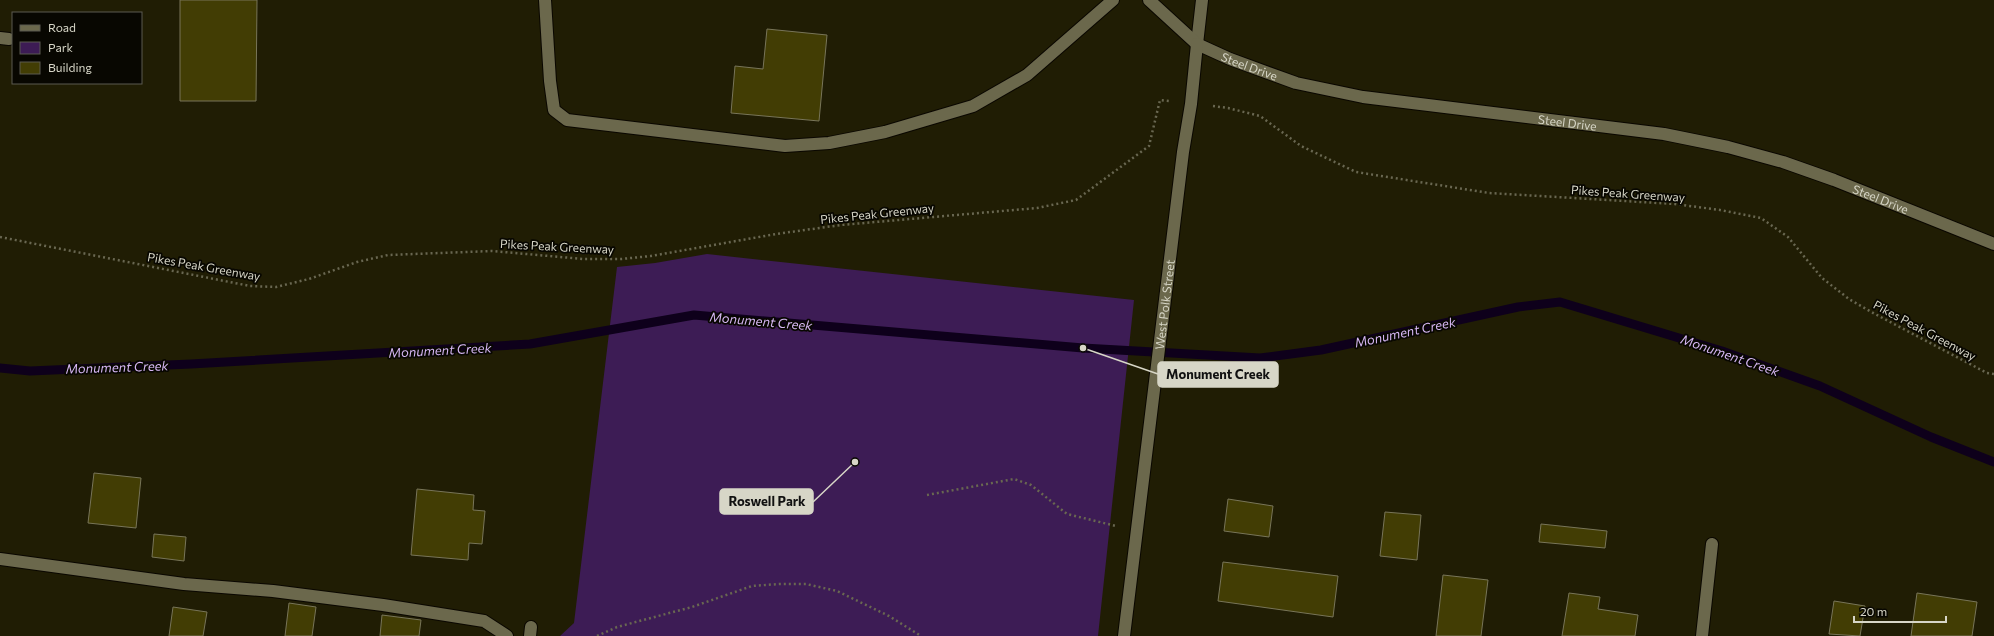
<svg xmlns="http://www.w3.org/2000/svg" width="1994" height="636" viewBox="0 0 1994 636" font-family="Commissioner,sans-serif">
<rect width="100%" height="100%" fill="#201d04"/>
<polygon fill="#3d1c55" points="707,254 1134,300 1098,636 560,636 574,623 617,267 655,263"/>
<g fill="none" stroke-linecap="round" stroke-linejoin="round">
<polyline stroke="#0e001b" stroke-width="9" points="0,368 30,371 191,364 530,344 694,315 1083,348 1260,358 1321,350 1518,307 1560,302 1722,351 1820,386 1931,437 1994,462"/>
</g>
<g fill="#423d04" stroke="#787559">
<polygon points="180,0 257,0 256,101 180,101"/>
<polygon points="767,29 827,35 819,121 731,113 735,66 763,69"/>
<polygon points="94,473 141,478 136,528 88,523"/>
<polygon points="417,489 474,495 473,510 485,511 482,544 469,543 468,560 411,555"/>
<polygon points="1228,499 1273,506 1269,537 1224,531"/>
<polygon points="1385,512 1421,515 1417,560 1380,556"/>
<polygon points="1541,524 1607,531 1605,548 1539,542"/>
<polygon points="154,534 186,537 184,561 152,557"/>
<polygon points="1223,562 1338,576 1333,617 1218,601"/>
<polygon points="1443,575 1488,580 1481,636 1436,636"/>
<polygon points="1569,593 1600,597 1598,609 1638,615 1635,636 1562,636"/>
<polygon points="1917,593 1977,602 1972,636 1911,636"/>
<polygon points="1834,601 1865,606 1860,636 1829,634"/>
<polygon points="289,603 316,607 312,636 285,636"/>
<polygon points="173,607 207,612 203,636 169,636"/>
<polygon points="382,615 421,620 419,636 380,636"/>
</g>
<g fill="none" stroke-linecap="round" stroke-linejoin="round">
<defs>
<g id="lane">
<polyline points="545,0 550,81 554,110 567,120 785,146 829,143 885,132 973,106 1027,75 1113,0"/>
<polyline points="0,38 9,39"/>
<polyline points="1197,44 1202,0"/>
<polyline points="0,559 184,584 273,591 383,605 484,621 507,636"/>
</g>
<g id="street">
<path id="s1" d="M1149,0L1197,44L1230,59L1296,83L1363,97L1664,134L1728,147L1783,162L1834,180L1994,244"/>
<polyline points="530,636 531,627"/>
<path id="s2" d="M1124,636L1183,152L1191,104L1197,44"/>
<polyline points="1702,636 1712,544"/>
</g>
</defs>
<use href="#lane" stroke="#0a0700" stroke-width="14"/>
<use href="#street" stroke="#0a0700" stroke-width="14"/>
<g stroke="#696751" stroke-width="2.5" stroke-dasharray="2 3" stroke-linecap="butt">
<polyline points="1213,106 1228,108 1260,116 1301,146 1356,172 1489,193 1675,204 1720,210 1761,218 1788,237 1822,278 1849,299 1875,314 1987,373 1994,374"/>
<polyline points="0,237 250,286 276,287 309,279 357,262 388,255 492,251 583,259 621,259 651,256 776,234 841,225 1037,208 1076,200 1149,146 1160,100 1169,101"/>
<polyline points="927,495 1014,479 1031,485 1067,514 1116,526"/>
<polyline points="597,636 617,627 692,607 752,586 779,584 806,584 837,591 889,616 921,636"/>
</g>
<use href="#lane" stroke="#6b684c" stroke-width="12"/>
<use href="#street" stroke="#6b684c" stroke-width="12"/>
</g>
<g text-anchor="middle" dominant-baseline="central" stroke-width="3.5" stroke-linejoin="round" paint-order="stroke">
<g font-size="12" fill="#d7d6c7" stroke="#080701">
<text stroke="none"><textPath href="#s1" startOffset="122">Steel Drive</textPath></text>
<text stroke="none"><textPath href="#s1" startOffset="446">Steel Drive</textPath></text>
<text transform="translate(1628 193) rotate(4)">Pikes Peak Greenway</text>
<text stroke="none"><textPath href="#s1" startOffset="770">Steel Drive</textPath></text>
<text transform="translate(877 213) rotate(-6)">Pikes Peak Greenway</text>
<text transform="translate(557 246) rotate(3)">Pikes Peak Greenway</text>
<text transform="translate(204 266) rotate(10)">Pikes Peak Greenway</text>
<text stroke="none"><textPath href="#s2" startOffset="334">West Polk Street</textPath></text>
<text transform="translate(1925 330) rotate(28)">Pikes Peak Greenway</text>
</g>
<g font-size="13" font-style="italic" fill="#d6b7f3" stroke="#080701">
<text transform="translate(761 321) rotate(5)">Monument Creek</text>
<text transform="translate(1405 332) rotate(-12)">Monument Creek</text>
<text transform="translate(440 350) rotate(-3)">Monument Creek</text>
<text transform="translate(1730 355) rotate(19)">Monument Creek</text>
<text transform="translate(117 367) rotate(-2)">Monument Creek</text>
</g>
</g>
<path fill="none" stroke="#d7d6c7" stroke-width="1.5" d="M1083 348L1158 374M855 462L813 502"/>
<g fill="#d7d6c7" stroke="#080701" stroke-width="1.5">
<circle cx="1083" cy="348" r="4"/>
<circle cx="855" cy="462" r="4"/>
</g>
<g fill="#d7d6c7" stroke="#d7d6c7" stroke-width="1.5">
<rect x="1158" y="362" width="120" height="25" rx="4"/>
<rect x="720" y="489" width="93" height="25" rx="4"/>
</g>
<g font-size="13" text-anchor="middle" font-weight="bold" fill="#111">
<text x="1218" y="379">Monument Creek</text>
<text x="767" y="506">Roswell Park</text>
</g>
<rect x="12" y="12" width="130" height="72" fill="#080701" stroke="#5b5a50"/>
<rect x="20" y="25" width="20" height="6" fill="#6b684c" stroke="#5b5a50"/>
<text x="48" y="32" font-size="12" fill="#d7d6c7">Road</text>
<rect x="20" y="42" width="20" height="12" fill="#3d1c55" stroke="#5b5a50"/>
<text x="48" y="52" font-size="12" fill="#d7d6c7">Park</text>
<rect x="20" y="62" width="20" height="12" fill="#423d04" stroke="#5b5a50"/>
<text x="48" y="72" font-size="12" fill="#d7d6c7">Building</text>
<path d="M1854 616v6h92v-6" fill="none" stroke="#d7d6c7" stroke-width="2"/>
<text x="1860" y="616" font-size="12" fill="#d7d6c7" stroke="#080701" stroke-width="3" paint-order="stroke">20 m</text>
</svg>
